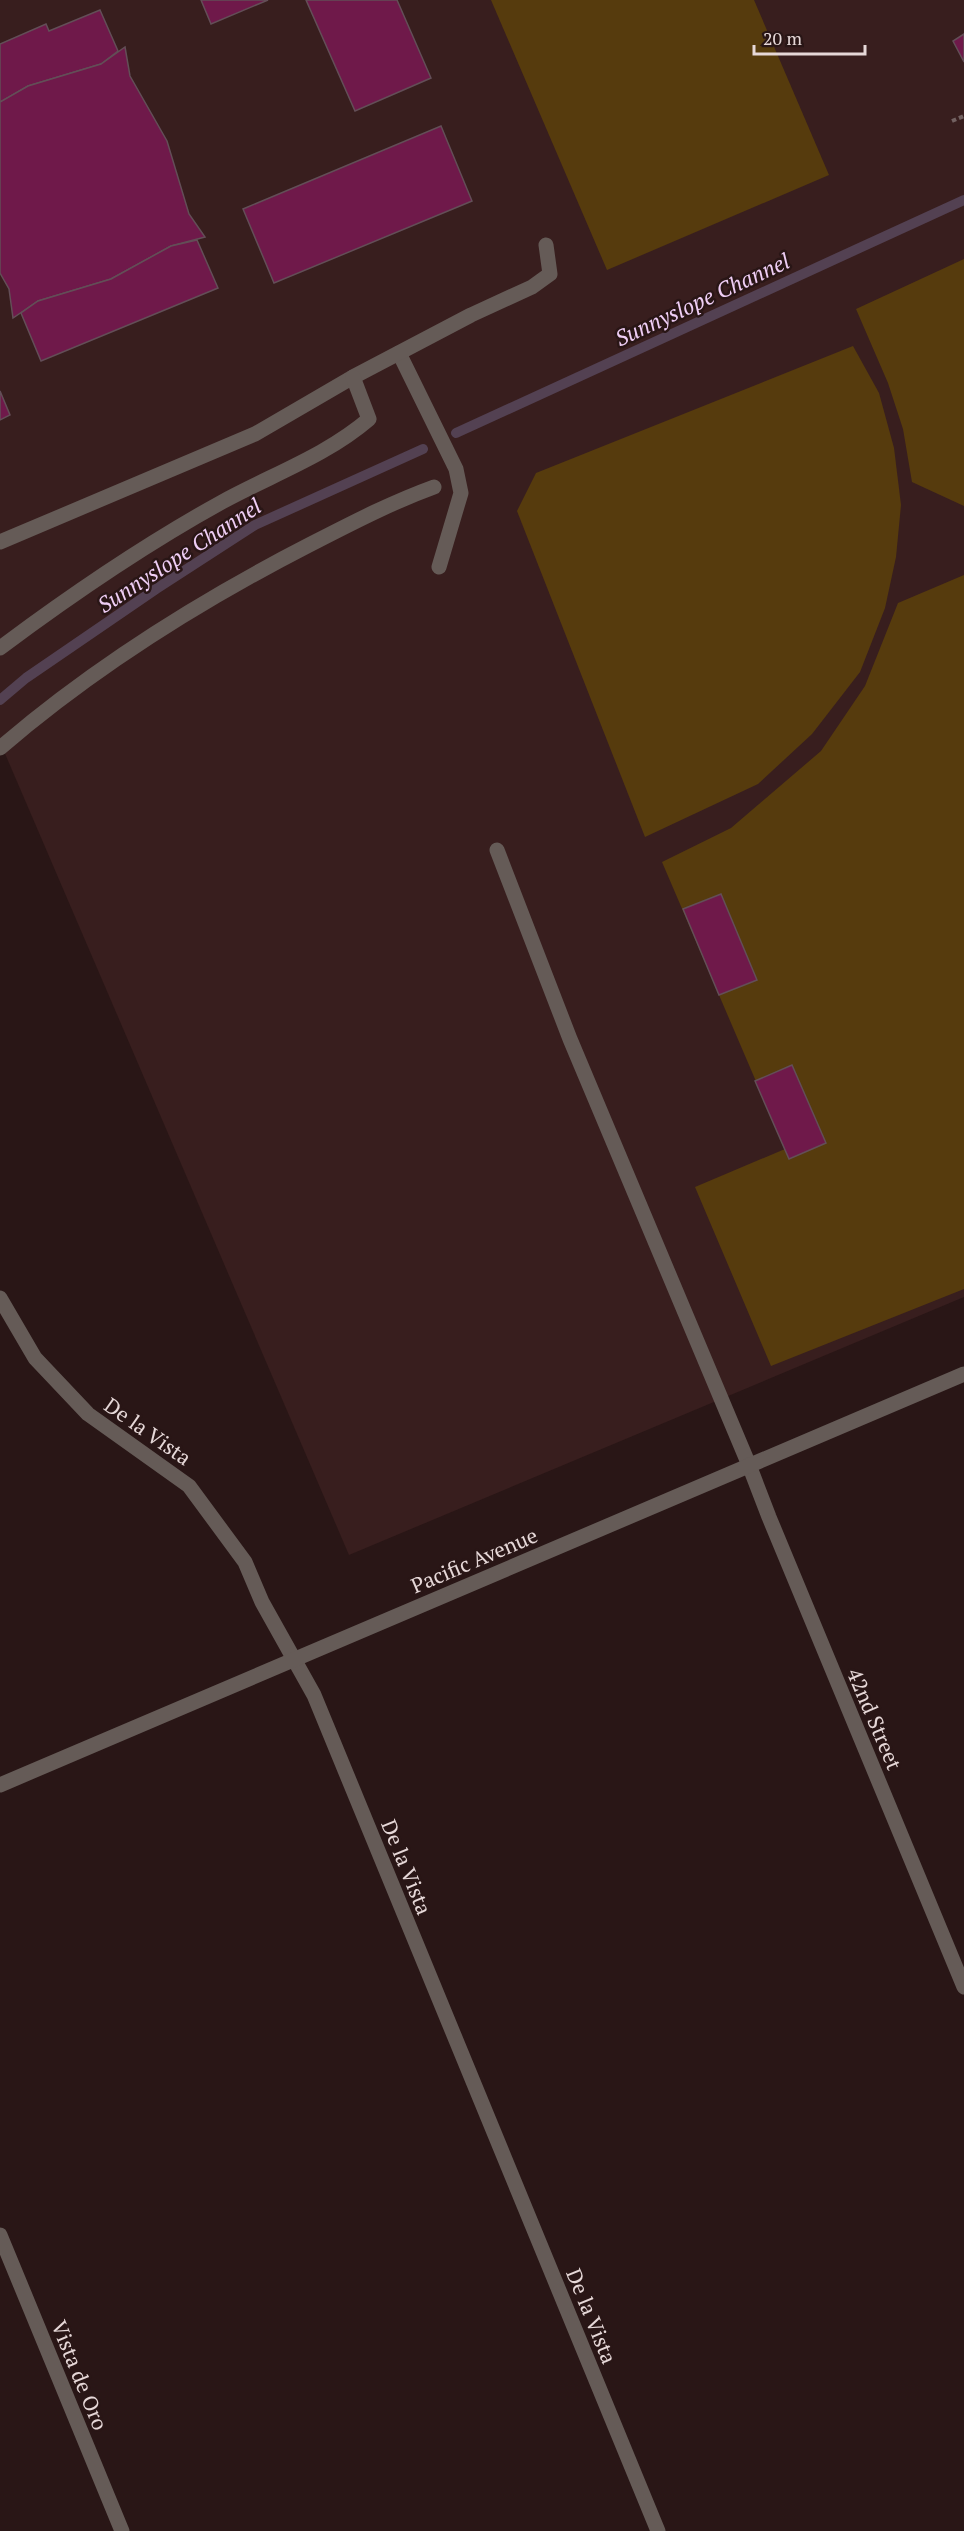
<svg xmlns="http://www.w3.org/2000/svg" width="964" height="2531" viewBox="0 0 964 2531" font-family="'PT Serif',serif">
<rect width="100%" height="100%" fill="#291616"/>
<polygon fill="#381e1e" points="0,0 964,0 964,1297 349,1555 0,742"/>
<g fill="#563b0d">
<polygon points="491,0 754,0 829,175 607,270"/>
<polygon points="964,259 964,506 912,482 903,429 888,383 856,309"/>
<polygon points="853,346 879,393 894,448 901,505 896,557 885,608 860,672 812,734 758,784 645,837 517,511 536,473"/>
<polygon points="964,575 964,1289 771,1366 695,1187 785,1149 662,862 731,828 821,751 865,686 898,603"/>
</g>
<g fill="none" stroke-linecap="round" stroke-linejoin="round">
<g stroke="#534152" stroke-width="10">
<polyline points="456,433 964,200"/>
<polyline points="0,700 26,678 156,589 255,525 423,449"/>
</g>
</g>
<g fill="#6f194a" stroke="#634e57" stroke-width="1.5">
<polygon points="201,0 268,0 211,24"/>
<polygon points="306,0 397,0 431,78 355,111"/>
<polygon points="100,10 118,51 101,64 28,86 0,102 0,44 46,24 49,31"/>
<polygon points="964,34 964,62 953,41"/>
<polygon points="125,47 130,76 167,141 189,214 205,237 171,246 111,279 38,301 13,318 9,289 0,273 0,102 28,86 101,64"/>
<polygon points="441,126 472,201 274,283 243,209"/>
<polygon points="197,240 218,288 41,361 21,313 38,301 111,279 171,246"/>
<polygon points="0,391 10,415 0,420"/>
<polygon points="721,894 757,980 719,995 683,909"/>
<polygon points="792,1065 826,1143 789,1159 755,1081"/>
</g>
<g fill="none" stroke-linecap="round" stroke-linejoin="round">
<polyline stroke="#726161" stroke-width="4" stroke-dasharray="4.5 3" stroke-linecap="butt" points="952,121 964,116"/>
<g stroke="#655b57" stroke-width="15">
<polyline points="399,353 456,469 461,493 439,567"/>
<polyline points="0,542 255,434 353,377 471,315 532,287 550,274 546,245"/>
<path d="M0,648C71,595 144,545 222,502C271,475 326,456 369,419L353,377"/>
<path d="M0,748C93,668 200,601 309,545C350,524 390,503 434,487"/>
<polyline points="497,850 570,1039 749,1465"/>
</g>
<g stroke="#655b57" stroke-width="15">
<polyline points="0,1298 35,1358 88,1414 189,1486 245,1562 262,1602 314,1695 658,2531"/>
<polyline points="0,2235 122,2531"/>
</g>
<g stroke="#655b57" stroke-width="15">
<polyline points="749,1465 769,1517 964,1987"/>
<polyline points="0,1785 964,1374"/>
</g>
</g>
<g text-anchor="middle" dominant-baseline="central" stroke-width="5" stroke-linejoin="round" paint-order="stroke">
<g font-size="21" fill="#e6d8d8" stroke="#291616">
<text transform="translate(148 1431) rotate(35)">De la Vista</text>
<text transform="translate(474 1560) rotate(-23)">Pacific Avenue</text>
<text transform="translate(875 1719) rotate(67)">42nd Street</text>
<text transform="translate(407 1867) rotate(68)">De la Vista</text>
<text transform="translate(592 2316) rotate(68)">De la Vista</text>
<text transform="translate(80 2375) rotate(68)">Vista de Oro</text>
</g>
<g font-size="22" font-style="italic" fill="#efcef5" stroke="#291616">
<text transform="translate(702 299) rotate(-25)">Sunnyslope Channel</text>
<text transform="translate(179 555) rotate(-33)">Sunnyslope Channel</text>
</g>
</g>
<path d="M754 45v9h111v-9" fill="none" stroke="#e6d8d8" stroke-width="3"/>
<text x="763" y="45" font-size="18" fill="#e6d8d8" stroke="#291616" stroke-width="4.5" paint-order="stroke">20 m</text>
</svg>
